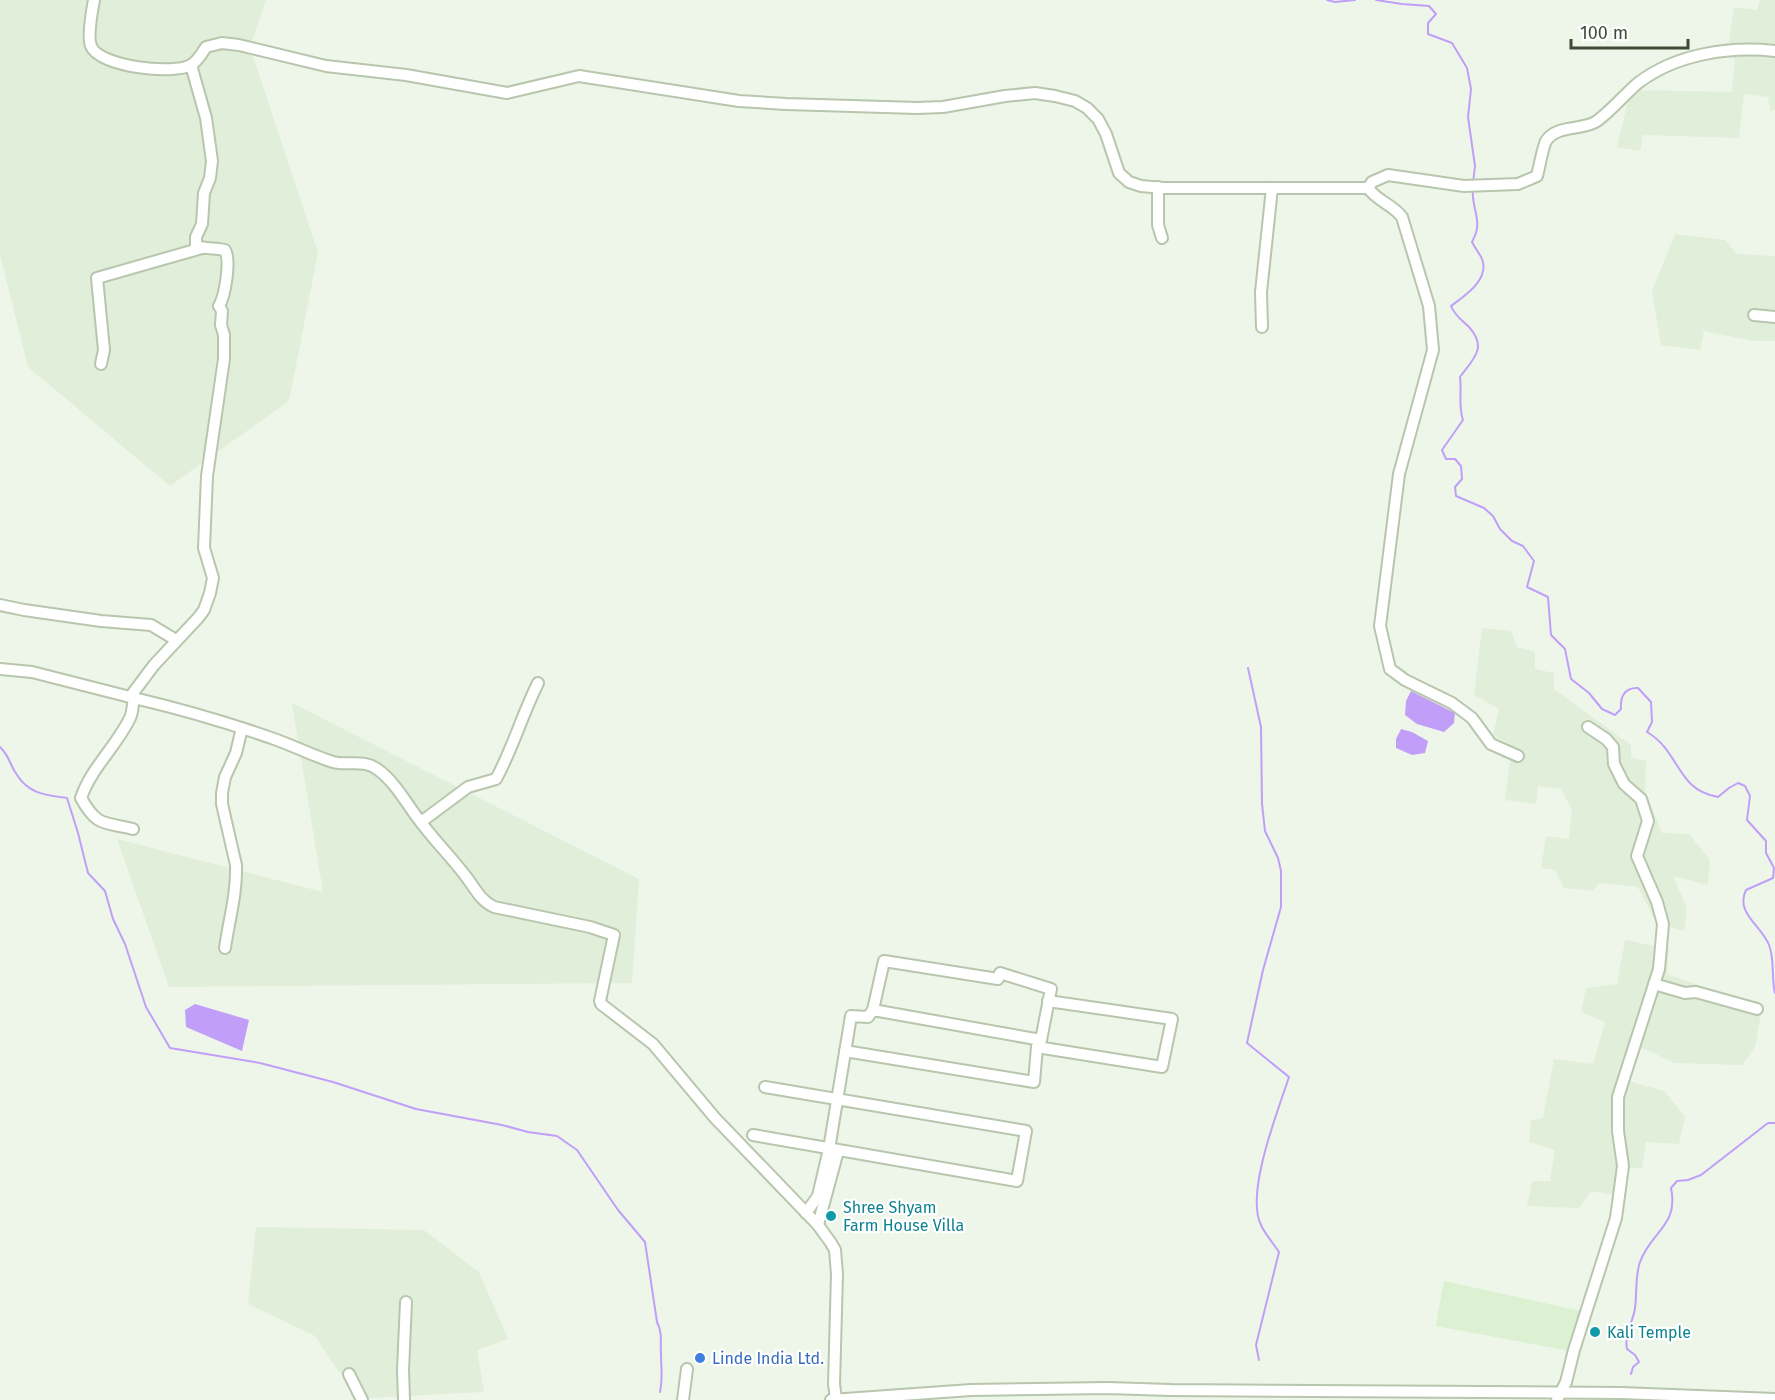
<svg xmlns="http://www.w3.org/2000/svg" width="1775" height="1400" viewBox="0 0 1775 1400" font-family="'Fira Sans',sans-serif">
<rect width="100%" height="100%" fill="#edf6e9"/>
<g fill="#e1efda">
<polygon points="0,0 266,0 250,47 318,253 289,401 170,486 28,367 0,255"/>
<polygon points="1760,0 1775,0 1775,110 1770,110 1768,97 1744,94 1739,138 1643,135 1640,151 1617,147 1627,105 1638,90 1732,92 1735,59 1727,55 1734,7 1757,10"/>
<polygon points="1675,234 1725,240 1737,254 1775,256 1775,341 1753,341 1704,331 1700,350 1661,345 1652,291"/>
<polygon points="1482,628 1511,631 1517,647 1535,652 1535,669 1554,673 1554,689 1631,745 1631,758 1646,761 1645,790 1662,833 1689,834 1710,860 1708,885 1673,876 1687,908 1684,931 1656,922 1638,887 1600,883 1592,891 1564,888 1555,870 1541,868 1546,836 1569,839 1572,810 1561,789 1538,786 1536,804 1505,800 1512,745 1493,735 1499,709 1474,695"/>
<polygon points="292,703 639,879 632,983 169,987 117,839 323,892"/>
<polygon points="1625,940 1669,949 1667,974 1762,1008 1755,1047 1742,1065 1674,1063 1639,1046 1629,1081 1664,1091 1685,1117 1679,1144 1646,1142 1642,1168 1627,1168 1624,1197 1591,1191 1579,1208 1527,1206 1532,1181 1550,1181 1555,1150 1529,1142 1531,1120 1543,1118 1554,1059 1593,1064 1605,1022 1581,1012 1586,988 1617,984"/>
<polygon points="256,1227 424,1230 479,1272 508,1339 477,1350 484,1392 368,1398 338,1371 315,1336 248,1304"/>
</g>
<polygon fill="#dbf1d1" points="1444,1281 1581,1311 1570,1351 1436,1326"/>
<g fill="#c19ff9">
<polygon points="1411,691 1455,713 1454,723 1444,732 1417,724 1405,715 1406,701"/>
<polygon points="1401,729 1412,732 1428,741 1425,753 1412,755 1396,748 1396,739"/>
<polygon points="195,1004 249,1020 242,1051 186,1027 185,1010"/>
</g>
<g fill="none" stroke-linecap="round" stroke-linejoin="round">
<g stroke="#c19ff9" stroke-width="2">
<polyline points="1327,0 1335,2 1355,0"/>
<polyline points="1376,0 1402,4 1429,6 1436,14 1428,23 1428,34 1452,43 1467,68 1471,89 1468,117 1475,166 1473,183"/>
<path d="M1473,188C1471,204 1479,215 1477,228C1477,232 1474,238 1472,242C1475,248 1480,254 1482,259C1490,280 1464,296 1451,306C1455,316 1461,319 1469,327C1488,348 1473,359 1460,377C1462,392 1458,406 1463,420L1442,450L1446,459H1455L1461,466L1462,479L1455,487L1456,496L1484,508L1493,516L1500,529L1512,541L1523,546L1534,561L1527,587L1548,597L1551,635L1565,649L1571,679L1589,693L1602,709L1615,715L1621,709C1620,698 1624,687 1638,688L1651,702L1652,722L1647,732C1681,752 1675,789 1718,797L1729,788L1738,783L1745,786L1750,796L1747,820L1766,841V853L1774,868L1773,878L1746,890C1735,913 1761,925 1769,945C1775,960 1771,977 1775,993"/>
<path d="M1248,668L1261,727L1262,804L1265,831L1278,858L1281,871V907L1263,970L1247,1043L1289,1077C1278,1111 1245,1193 1261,1225C1265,1234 1273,1243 1279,1252L1256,1345L1259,1360"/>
<path d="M0,747C11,758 9,764 17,775C29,794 46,795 67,798L78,833L88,873L105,891L113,919L125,944L146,1007L170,1048L260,1063L333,1082L416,1109L502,1125L528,1132L557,1136L577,1150L618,1210L645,1242L657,1322C663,1334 660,1342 661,1354C661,1368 663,1378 660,1392"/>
<path d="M1631,1374L1633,1367L1639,1362L1635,1355L1627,1349C1624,1333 1633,1323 1635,1308C1637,1294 1635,1276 1640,1262C1651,1231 1679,1226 1671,1188L1677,1181L1688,1180L1701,1175L1768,1123H1775"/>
</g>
<defs>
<g id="minor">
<path d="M94,0C92,11 87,36 91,46C99,67 174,75 191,65C198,61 202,53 206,47L222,43L239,45L326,66L406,75L507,93L579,76L739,101L786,104L917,108L943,107L1005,96L1035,93L1055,96L1075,101L1087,108L1098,119L1106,134L1119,173L1129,182L1141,186L1163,188H1368L1372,182L1388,175L1464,186L1518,184L1537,176C1539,169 1543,146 1546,141C1557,124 1583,131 1597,121C1612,110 1624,95 1638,83C1676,54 1729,46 1775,51"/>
<polyline points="1158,187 1158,225 1162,238"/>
<path d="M1368,188C1377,201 1392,204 1402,217L1429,306L1433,350L1399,474L1380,626L1390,669L1405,680L1452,703L1472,718L1491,744L1518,756"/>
<polyline points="1754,315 1775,317"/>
<polyline points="1262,327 1261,292 1272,188"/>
<polyline points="101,364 104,350 97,278 202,248"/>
<polyline points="0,605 24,610 101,621 151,625 176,640"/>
<path d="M0,669L32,672L130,697L134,700L138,699C185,710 232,724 277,740C296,747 314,756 333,762C348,766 364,759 377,769C396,782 408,807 423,825C436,842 451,857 464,874C474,886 479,900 494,907L590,927L614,935L600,1001L601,1004L653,1044L715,1118L818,1225L831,1243L835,1250L837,1274L834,1384L836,1399"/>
<path d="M130,697L154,665L198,618L204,610L210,593L213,578L204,548L207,476L224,359V335L221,325L222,311L219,306C225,296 231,261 225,250C215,248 205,249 196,246V237L202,224L204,193L210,178L212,161L206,118L191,65"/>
<path d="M421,822L468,787L496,779C513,748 522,715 538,683"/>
<path d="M133,829C104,822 97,827 81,798C91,768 116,747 130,718C133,712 132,706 134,700"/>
<path d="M225,948C229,920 237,893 236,865L222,804V793L225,777L236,753L242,728"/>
<polyline points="1654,984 1685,993 1696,992 1757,1009"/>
<polyline points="1037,1047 1162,1067 1172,1019 1048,1001"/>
<polyline points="845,1051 1034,1082 1037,1047 1041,1040 1051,989 1000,973 998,979 884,961 873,1010"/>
<polyline points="753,1135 1017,1181 1026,1131 765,1087"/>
<polyline points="806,1213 818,1196 829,1149 851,1016 868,1017 873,1010 1041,1040"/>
<polyline points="818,1225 838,1151"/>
<polyline points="349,1374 362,1400"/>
<polyline points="404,1400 403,1370 406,1302"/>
<polyline points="683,1400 687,1369"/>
<polyline points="831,1400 971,1390 1108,1388 1170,1390 1621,1393 1775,1399"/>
<polyline points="1557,1400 1566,1382 1574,1350 1616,1218 1623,1166 1618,1131 1618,1097 1659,969 1663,924 1657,902 1637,856 1648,821 1641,799 1624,784 1614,764 1613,747 1606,739 1588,727"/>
</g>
</defs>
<use href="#minor" stroke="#b7c6ad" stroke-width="14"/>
<use href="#minor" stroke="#fff" stroke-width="10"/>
</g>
<g fill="#0f9aa8" stroke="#fff" stroke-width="2">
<circle cx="831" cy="1216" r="6"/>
<circle cx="1595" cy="1332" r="6"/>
</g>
<circle fill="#3f7fe0" stroke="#fff" stroke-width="2" cx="700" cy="1358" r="6"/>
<g text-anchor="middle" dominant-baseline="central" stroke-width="4.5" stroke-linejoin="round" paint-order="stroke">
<g font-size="16" fill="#0d838f" stroke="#fff" text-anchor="start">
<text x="843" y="1207">Shree Shyam<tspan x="843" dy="18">Farm House Villa</tspan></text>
<text x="1607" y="1332">Kali Temple</text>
</g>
<g font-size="16" fill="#366cbe" stroke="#fff" text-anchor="start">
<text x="712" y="1358">Linde India Ltd.</text>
</g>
</g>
<path d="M1571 39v9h117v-9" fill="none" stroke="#3f4b36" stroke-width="3"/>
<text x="1580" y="39" font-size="18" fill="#3f4b36" stroke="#ffffff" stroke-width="4.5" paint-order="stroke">100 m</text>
</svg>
